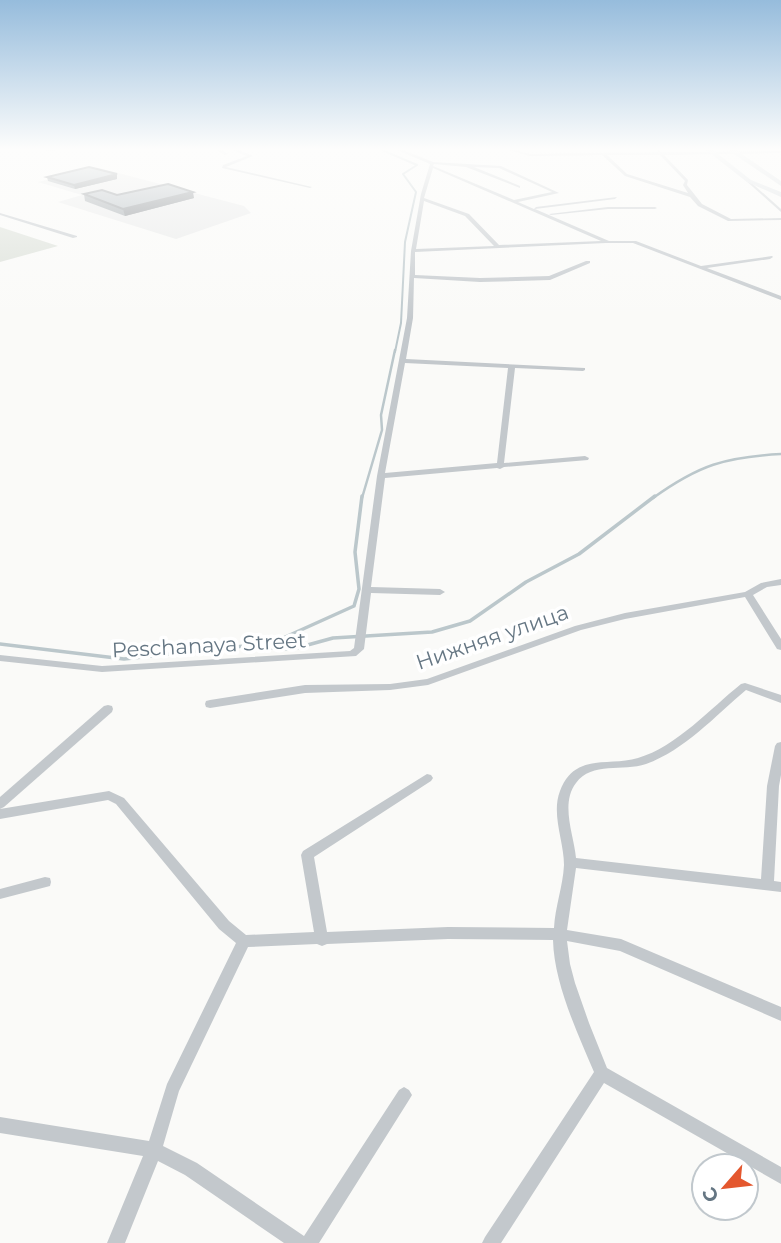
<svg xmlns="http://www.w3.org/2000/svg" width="781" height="1243" viewBox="0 0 781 1243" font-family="Montserrat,sans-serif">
<rect width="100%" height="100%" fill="#fafaf8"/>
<polygon fill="#e8e9e9" points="99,168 244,206 251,213 176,239 58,202 82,195 38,182"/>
<polygon fill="#dadfd7" points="0,227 58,246 0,262"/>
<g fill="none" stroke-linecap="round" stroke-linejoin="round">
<polyline stroke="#bbc7cb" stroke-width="2" points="382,150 417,165 403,174 416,192 405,242 401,323 395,352"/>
<g stroke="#bbc7cb" stroke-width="2.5">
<polyline points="362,498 382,430 381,415 395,350"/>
<path d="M653,498C699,465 725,457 781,454"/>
</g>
<g stroke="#bbc7cb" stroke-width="3.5">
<polyline points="0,644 124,659 272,643 354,606 359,589 355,552 362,496"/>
<polyline points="245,647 293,649 333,638 432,632 470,621 526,582 579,554 655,496"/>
</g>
<g fill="#c3c8cc" fill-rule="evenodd">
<polygon points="44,150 57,150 55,151"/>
<polygon points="216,150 222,150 228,154 225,155"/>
<polygon points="232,150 239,150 253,156 226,167 312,187 310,188 222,168 223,165 247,156"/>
<path d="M397,150H403L433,162L501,166L559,193L518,202L534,209L536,207L617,197L615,199L535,209L609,241H636L701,266L772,256L773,257L770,259L707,268L781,296V300L633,243H606L415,252V275L480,278L549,276L586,261H590V263L550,280L480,282L414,278L413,318L406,359L585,368V370L583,371L515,368L504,463L585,456L589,458L588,460L504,467L500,469L497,468L385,478L371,587L440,589L445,592L440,595L371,593L364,649L356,656L102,672L0,661V655L102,666L350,651L354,648L377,476L407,318L411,251L421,194L430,164ZM434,164L466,167L520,188V186L474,167L499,168L552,192L514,200L433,166ZM433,168L601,241L499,245L469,214L424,198ZM424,201L465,216L494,246L416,249ZM405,363L508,368L497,463L385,473Z"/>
<path d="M508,150H516L530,154L658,152V150L662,152L781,151V153L664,155L688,180L687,185L702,204L731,219L781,218V220L728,221L698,206L690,197L625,176L602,155L530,156ZM607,155H660L685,181L683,185L688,193L627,174Z"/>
<polygon points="745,177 781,209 781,212 744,179"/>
<polygon points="608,207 655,207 657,208 655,209 608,209 551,215 549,214"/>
<polygon points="0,213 77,236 77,237 73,238 0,215"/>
<polygon points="781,579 781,585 767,587 753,595 781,639 781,650 777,649 745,597 625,619 581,630 428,685 390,690 305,693 210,708 206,707 205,704 206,701 210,700 305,685 390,684 427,679 575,626 625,613 745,592 761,583"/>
<path d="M745,683L781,695V703L746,690C715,716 685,750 646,764C623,772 592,761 576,783C560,804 574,835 576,858L761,879L767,786L775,746L777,743L781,742V775L779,786L774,881L781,882V892L576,868L567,930L621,939L781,1007V1021L620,951L567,941L570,964L575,983L589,1023L607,1068L781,1167V1184L604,1083L501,1243H482L485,1237L594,1072C577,1032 554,983 553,940L448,939L327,944L322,946L317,944L248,947L179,1091L163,1146L197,1163L304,1236L399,1090L404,1087L409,1090L412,1095L409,1100L319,1243H284L185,1175L158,1161L125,1243H107L143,1156L0,1133V1117L149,1141L167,1084L236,943L219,929L116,804L108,800L0,819V809L109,791L124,798L229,921L246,935L314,932L301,855L303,851L427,774L431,775L433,778L431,781L314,857L327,932L448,927L554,928C555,907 563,886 564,865C564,841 551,814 560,791C575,752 608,767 638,758C676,747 711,708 741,684Z"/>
<polygon points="108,705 112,706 113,709 112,712 4,807 0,809 0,797 104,706"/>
<polygon points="45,877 50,878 51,882 50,886 0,899 0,889"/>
</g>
<g fill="#d6dbdf" fill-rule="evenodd">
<polygon points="706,150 713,150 751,180 781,192 781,197 747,182"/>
<polygon points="728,150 736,150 781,181 781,186"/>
</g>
</g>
<g fill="#929a9f">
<polygon points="117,174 117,179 75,189 48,181 47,177"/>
<polygon points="84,194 117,195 194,198 125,216 85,201"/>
</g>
<g fill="#777d82">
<polygon points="117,174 117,179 75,189 74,185"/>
<polygon points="193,192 194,198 125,216 123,209"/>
</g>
<g fill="#aab3b9" stroke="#777d82" stroke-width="2">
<polygon points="89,167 117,174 74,185 47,177"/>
<polygon points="168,184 193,192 123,209 84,194 102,190 117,195"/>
</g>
<linearGradient id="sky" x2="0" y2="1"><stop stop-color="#96bcdc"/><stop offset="0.46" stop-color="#fdfdfc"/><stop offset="1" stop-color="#fdfdfc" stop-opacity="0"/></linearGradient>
<rect width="781" height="324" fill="url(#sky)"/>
<g text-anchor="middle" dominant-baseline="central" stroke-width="7" stroke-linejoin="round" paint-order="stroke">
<g font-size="21" fill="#657683" stroke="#fff">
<text transform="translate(492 637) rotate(-19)">Нижняя улица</text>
<text transform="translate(209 645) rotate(-3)">Peschanaya Street</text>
</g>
</g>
<g transform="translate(725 1187) rotate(242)"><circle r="33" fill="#ffffff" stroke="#c1c8cd" stroke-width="2"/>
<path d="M0-5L12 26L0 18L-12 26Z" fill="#e4572e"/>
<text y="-10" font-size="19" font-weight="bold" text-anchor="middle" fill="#657683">С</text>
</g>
</svg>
